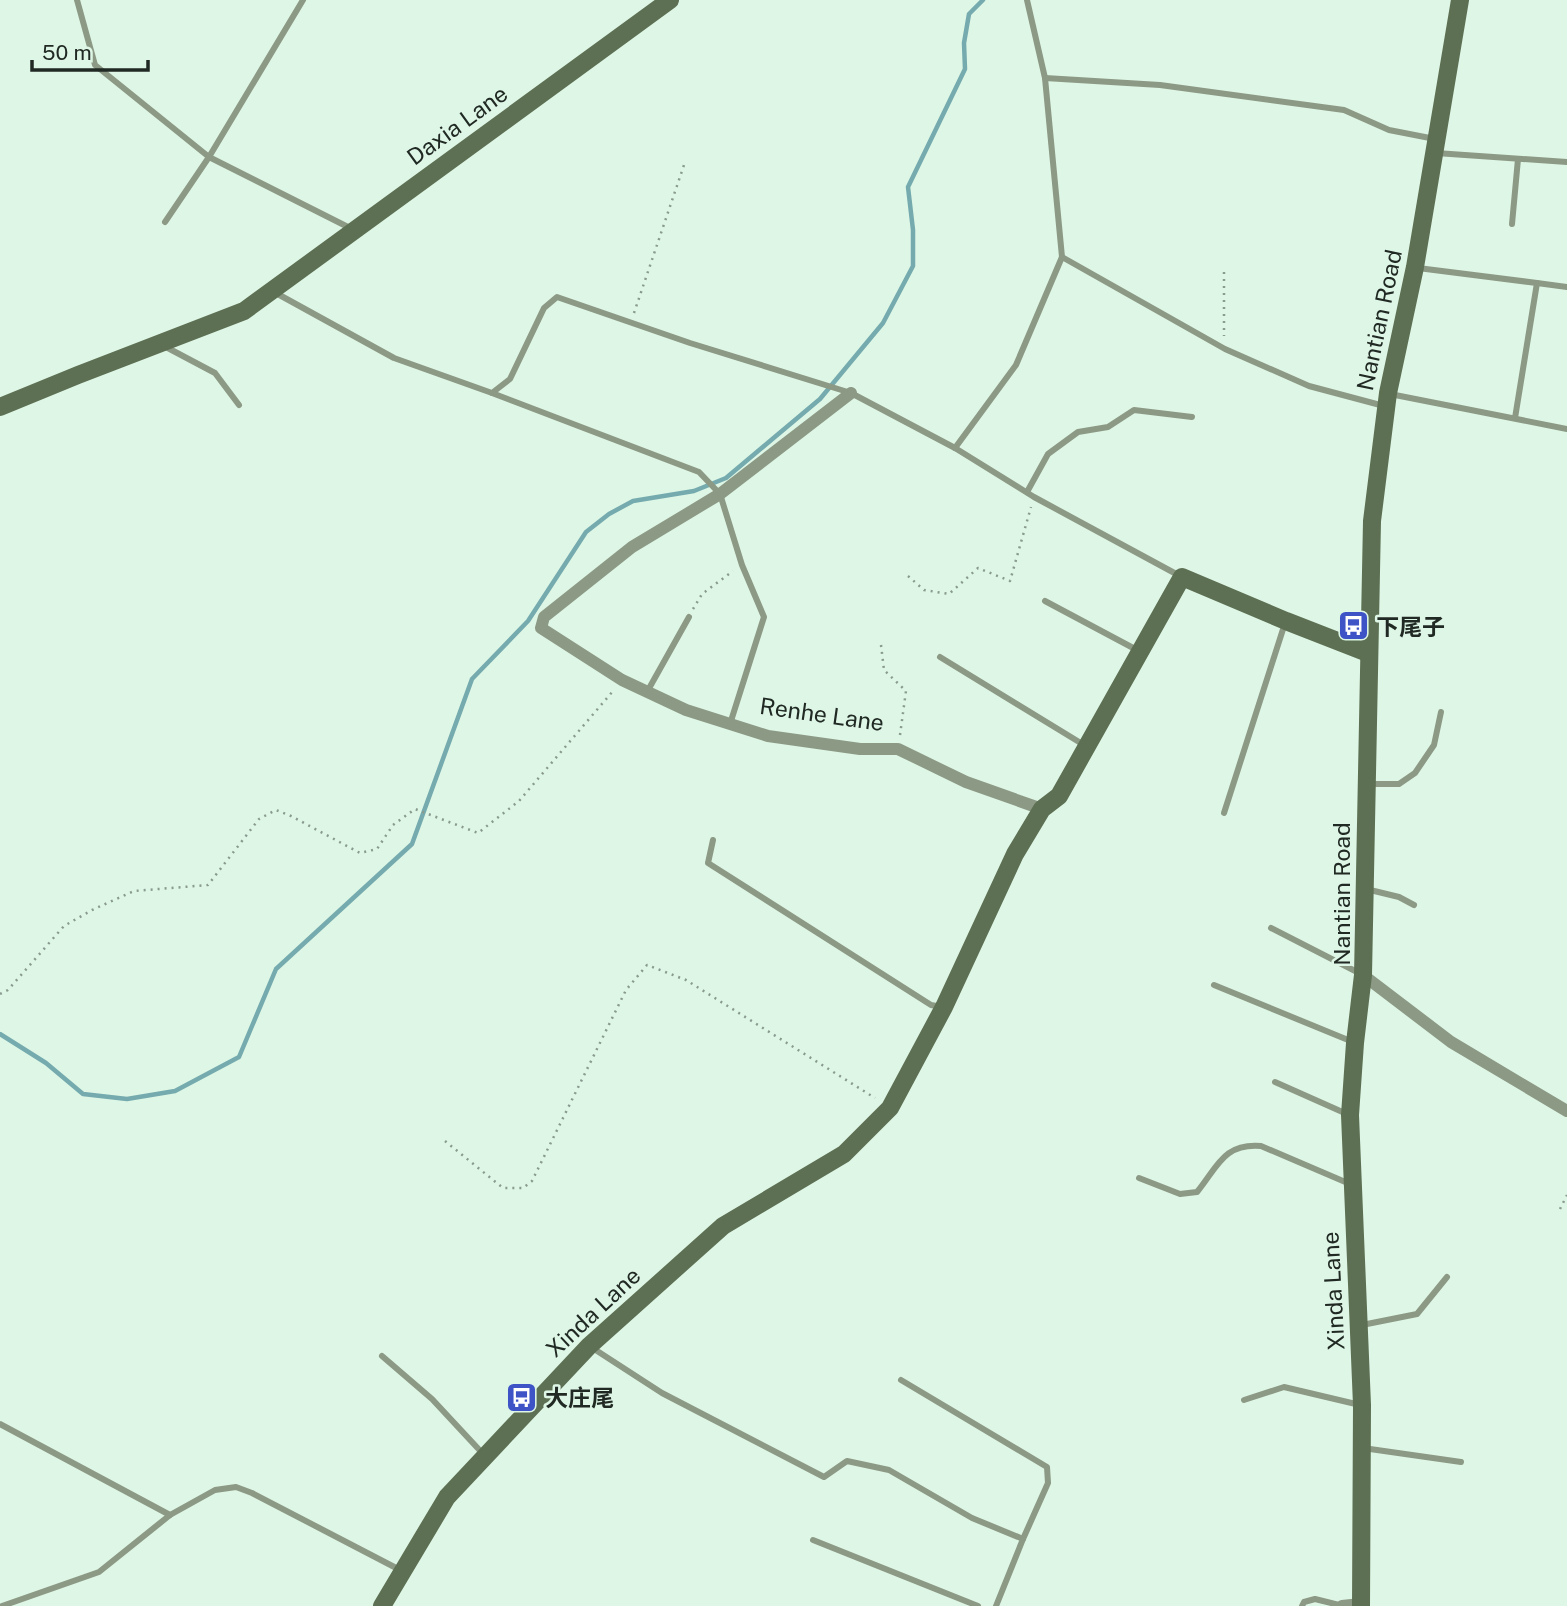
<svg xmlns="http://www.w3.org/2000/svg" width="1567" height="1606" viewBox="0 0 1567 1606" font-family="'Public Sans','Noto Sans TC',sans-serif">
<rect width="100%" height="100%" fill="#def6e6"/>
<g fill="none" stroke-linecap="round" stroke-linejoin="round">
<polyline stroke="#75abae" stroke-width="4.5" points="0,1034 46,1063 83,1094 127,1099 175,1091 239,1057 276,969 412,844 472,679 528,621 586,532 609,514 633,501 694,491 726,478 820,399 883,323 913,266 913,230 908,187 965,69 964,43 969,14 983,0"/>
<g stroke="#899a8e" stroke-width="2.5" stroke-dasharray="2 5" stroke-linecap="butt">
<polyline points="1224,272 1224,336"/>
<polyline points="634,313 684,165"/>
<polyline points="908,576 924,590 949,594 978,568 1010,581 1031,507"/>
<polyline points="693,609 702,594 733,571"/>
<polyline points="881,645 884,670 906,691 900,735"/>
<polyline points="0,994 8,990 64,926 92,910 134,891 208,885 259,819 276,810 291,816 360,853 377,849 393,825 415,809 478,833 519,801 613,691"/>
<polyline points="445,1141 503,1188 523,1188 532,1181 626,990 647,965 686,980 875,1098"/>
<polyline points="1560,1209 1567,1195"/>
</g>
<g stroke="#8c9985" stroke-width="6">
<polyline points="77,0 95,65 209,157 350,228"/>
<polyline points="1027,0 1045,78 1062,257 1225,349 1309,386 1384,406"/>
<polyline points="1045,78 1160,85 1344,110 1389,130 1435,139"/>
<polyline points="1436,153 1567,162"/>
<polyline points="165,222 209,157 303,0"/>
<polyline points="1512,224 1518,159"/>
<polyline points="1418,268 1537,283"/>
<polyline points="274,292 394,358 492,393 510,379 544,308 557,297 690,343 851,393 955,448 1034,497 1180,576"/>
<polyline points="164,346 215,373 239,405"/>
<polyline points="492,393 699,472 720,494 742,565 764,617 730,724"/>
<polyline points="1390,394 1567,429"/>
<polyline points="1515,418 1537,283 1567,287"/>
<polyline points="955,448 1016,365 1062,257"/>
<polyline points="1027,492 1048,454 1078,432 1108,427 1134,410 1192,417"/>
<polyline points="1045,601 1137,650"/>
<polyline points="940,657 1084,745"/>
<polyline points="647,692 689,617"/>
<polyline points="1369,784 1399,784 1415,773 1434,745 1441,712"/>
<polyline points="1224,813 1285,623"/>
<polyline points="713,840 708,863 931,1005 942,1007"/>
<polyline points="1366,889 1399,897 1414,905"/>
<polyline points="1271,928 1361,974"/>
<polyline points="1214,985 1353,1042"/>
<polyline points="1275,1082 1347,1114"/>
<path d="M1139,1178L1180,1194L1197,1192C1218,1166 1224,1143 1261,1146L1350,1184"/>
<polyline points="1362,1325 1417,1314 1447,1277"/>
<polyline points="591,1347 662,1393 824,1477 847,1461 889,1470 972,1518 1023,1539 996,1606"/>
<polyline points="382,1356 432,1399 485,1456"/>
<polyline points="901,1380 1047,1467 1048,1483 1023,1539"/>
<polyline points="1244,1400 1284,1387 1360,1405"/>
<polyline points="0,1424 170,1515"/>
<polyline points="1363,1448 1461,1462"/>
<polyline points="813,1540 978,1606"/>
<polyline points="2,1606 99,1572 170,1515 215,1490 236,1487 252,1493 402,1571"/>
<polyline points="1302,1606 1304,1602 1315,1599 1343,1606"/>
</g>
<g stroke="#8c9985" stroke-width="12">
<polyline points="851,393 720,494 632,547 544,617 541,628 622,680 686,710 768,736 860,749 898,749 966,782 1042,809"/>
<polyline points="1363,975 1451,1042 1567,1111"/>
<polyline points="1342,1606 1361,1604"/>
</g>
<g stroke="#5e7053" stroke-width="18">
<polyline points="0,407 78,375 244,311 670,0"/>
<polyline points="382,1606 447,1497 589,1346 723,1226 844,1154 890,1108 944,1007 1015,854 1042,809 1059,796 1182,577 1286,621 1368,653"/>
<polyline points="1361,1606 1362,1405 1350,1115 1355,1043 1363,975 1372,521 1388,393 1415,267 1460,0"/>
</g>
</g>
<defs>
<symbol id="bus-square" viewBox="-11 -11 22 22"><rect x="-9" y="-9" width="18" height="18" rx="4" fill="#3d53c6" stroke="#def6e6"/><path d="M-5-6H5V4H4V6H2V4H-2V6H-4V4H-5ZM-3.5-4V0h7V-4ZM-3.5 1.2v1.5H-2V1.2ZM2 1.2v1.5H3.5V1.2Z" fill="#fff"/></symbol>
</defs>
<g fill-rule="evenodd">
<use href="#bus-square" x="1336" y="608" width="35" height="35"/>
<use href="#bus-square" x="504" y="1380" width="35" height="35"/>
</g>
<g text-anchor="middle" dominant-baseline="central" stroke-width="5" stroke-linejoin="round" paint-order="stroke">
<g font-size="23" fill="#202923" stroke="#def6e6">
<text transform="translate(457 125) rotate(-36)">Daxia Lane</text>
<text transform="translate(1379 320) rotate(-78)">Nantian Road</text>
<text transform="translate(822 714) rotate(8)">Renhe Lane</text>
<text transform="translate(1341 894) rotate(-90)">Nantian Road</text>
<text transform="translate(1333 1291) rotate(-93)">Xinda Lane</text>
<text transform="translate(593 1312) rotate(-43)">Xinda Lane</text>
</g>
<g font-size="23" font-weight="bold" fill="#202923" stroke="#def6e6" text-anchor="start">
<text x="1376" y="626">下尾子</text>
<text x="545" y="1397">大庄尾</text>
</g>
</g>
<path d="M32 60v10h116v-10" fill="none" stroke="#202923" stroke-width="3.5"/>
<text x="42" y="60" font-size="21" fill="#202923" stroke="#def6e6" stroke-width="5" paint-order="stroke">50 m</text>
</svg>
